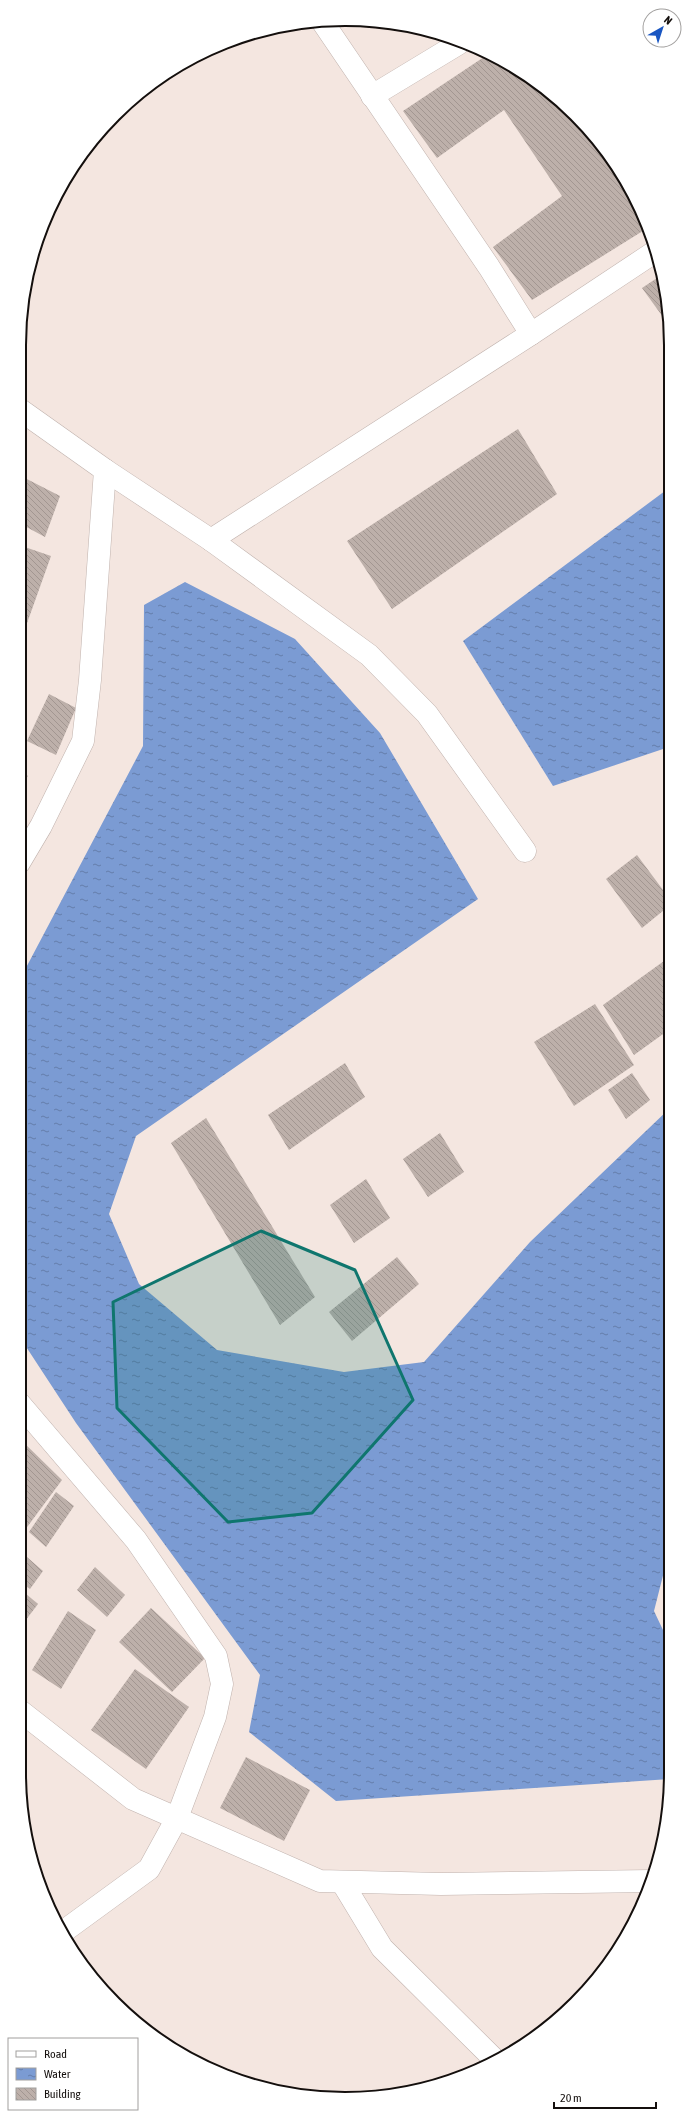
<svg xmlns="http://www.w3.org/2000/svg" width="690" height="2118" viewBox="0 0 690 2118" font-family="'Asap Condensed',sans-serif">
<defs>
<pattern id="water-ripples" width="26" height="14" patternUnits="userSpaceOnUse"><rect width="26" height="14" fill="#7b9bd3"/><path d="M2 4q2-2 4 0t4 0M15 11q2-2 4 0t4 0" fill="none" stroke="#647daa"/></pattern>
<pattern id="building-back-hatch" width="6" height="6" patternUnits="userSpaceOnUse"><rect width="6" height="6" fill="#bdb0aa"/><path d="M-1 5l2 2M0 0l6 6M5-1l2 2" fill="none" stroke="#a29691"/></pattern>
</defs>
<rect width="100%" height="100%" fill="#f4e6e0"/>
<g fill="url(#water-ripples)">
<polygon points="669,488 669,747 553,786 463,641"/>
<polygon points="185,582 295,639 380,733 478,899 136,1136 109,1214 139,1284 217,1350 344,1372 424,1362 530,1242 670,1108 671,1544 654,1611 671,1647 670,1779 336,1801 249,1732 260,1675 76,1423 19,1336 19,981 143,746 144,605"/>
</g>
<g fill="url(#building-back-hatch)">
<polygon points="487,55 508,63 576,115 637,201 646,229 532,300 493,247 562,196 504,110 437,158 403,111"/>
<polygon points="660,276 668,302 668,324 642,288"/>
<polygon points="518,429 557,494 392,609 347,541"/>
<polygon points="19,475 60,496 45,537 19,523"/>
<polygon points="19,545 51,556 26,626 19,622"/>
<polygon points="49,694 76,708 56,755 27,741"/>
<polygon points="19,769 28,776 19,788"/>
<polygon points="637,855 669,898 669,906 642,928 606,879"/>
<polygon points="664,961 669,968 670,1029 634,1055 603,1005"/>
<polygon points="595,1004 634,1065 574,1106 534,1042"/>
<polygon points="345,1063 365,1097 289,1150 268,1115"/>
<polygon points="632,1073 650,1100 626,1119 608,1090"/>
<polygon points="206,1118 315,1297 280,1325 171,1143"/>
<polygon points="440,1133 464,1172 428,1197 403,1159"/>
<polygon points="366,1179 390,1218 354,1243 330,1205"/>
<polygon points="397,1257 419,1284 352,1341 329,1312"/>
<polygon points="19,1438 62,1480 19,1538"/>
<polygon points="56,1492 74,1506 46,1547 29,1532"/>
<polygon points="20,1551 43,1571 30,1589 19,1581"/>
<polygon points="95,1567 125,1595 107,1617 77,1590"/>
<polygon points="19,1588 38,1604 19,1629"/>
<polygon points="151,1608 205,1658 172,1692 119,1642"/>
<polygon points="68,1611 96,1630 61,1689 32,1670"/>
<polygon points="135,1669 189,1707 146,1769 91,1730"/>
<polygon points="246,1757 310,1790 284,1841 220,1808"/>
</g>
<g fill="none" stroke-linecap="round" stroke-linejoin="round">
<defs>
<g id="minor">
<polyline points="322,21 489,267 531,334"/>
<polyline points="372,96 458,44"/>
<polyline points="19,409 105,470 90,680 83,741 41,826 19,863"/>
<polyline points="105,470 211,540 369,655 427,714 525,851"/>
<polyline points="211,540 531,334 653,253"/>
<polyline points="19,1403 136,1540 216,1656 222,1684 215,1717 177,1818 149,1869 64,1931"/>
<polyline points="19,1710 133,1799 320,1881 441,1884 651,1881"/>
<polyline points="342,1882 382,1948 494,2059"/>
</g>
</defs>
<use href="#minor" stroke="#c0b2ad" stroke-width="23"/>
<use href="#minor" stroke="#fff" stroke-width="22"/>
</g>
<path fill="#0f766e" fill-opacity="0.2" stroke="#0f766e" stroke-width="3" stroke-linejoin="round" d="M261,1231L355,1270L413,1400L312,1513L228,1522L117,1408L113,1302Z"/>
<path d="M0 0H690V2118H0ZM345 26H345A319 319 0 0 1 664 345V1773A319 319 0 0 1 345 2092H345A319 319 0 0 1 26 1773V345A319 319 0 0 1 345 26Z" fill="#fff" fill-rule="evenodd"/>
<path fill="none" stroke="#140f0d" stroke-width="2" d="M345 26H345A319 319 0 0 1 664 345V1773A319 319 0 0 1 345 2092H345A319 319 0 0 1 26 1773V345A319 319 0 0 1 345 26Z"/>
<rect x="8" y="2038" width="130" height="72" fill="#ffffff" stroke="#a19f9e"/>
<rect x="16" y="2051" width="20" height="6" fill="#ffffff" stroke="#a19f9e"/>
<text x="44" y="2058" font-size="12" fill="#140f0d">Road</text>
<rect x="16" y="2068" width="20" height="12" fill="url(#water-ripples)" stroke="#a19f9e"/>
<text x="44" y="2078" font-size="12" fill="#140f0d">Water</text>
<rect x="16" y="2088" width="20" height="12" fill="url(#building-back-hatch)" stroke="#a19f9e"/>
<text x="44" y="2098" font-size="12" fill="#140f0d">Building</text>
<g transform="translate(662 28) rotate(39)"><circle r="19" fill="#ffffff" stroke="#a19f9e"/>
<path d="M0-3L7 15L0 10L-7 15Z" fill="#1956c2"/>
<text y="-6" font-size="11" font-weight="bold" text-anchor="middle" fill="#140f0d">N</text>
</g>
<path d="M554 2102v6h102v-6" fill="none" stroke="#140f0d" stroke-width="2"/>
<text x="560" y="2102" font-size="12" fill="#140f0d" stroke="#ffffff" stroke-width="3" paint-order="stroke">20 m</text>
</svg>
